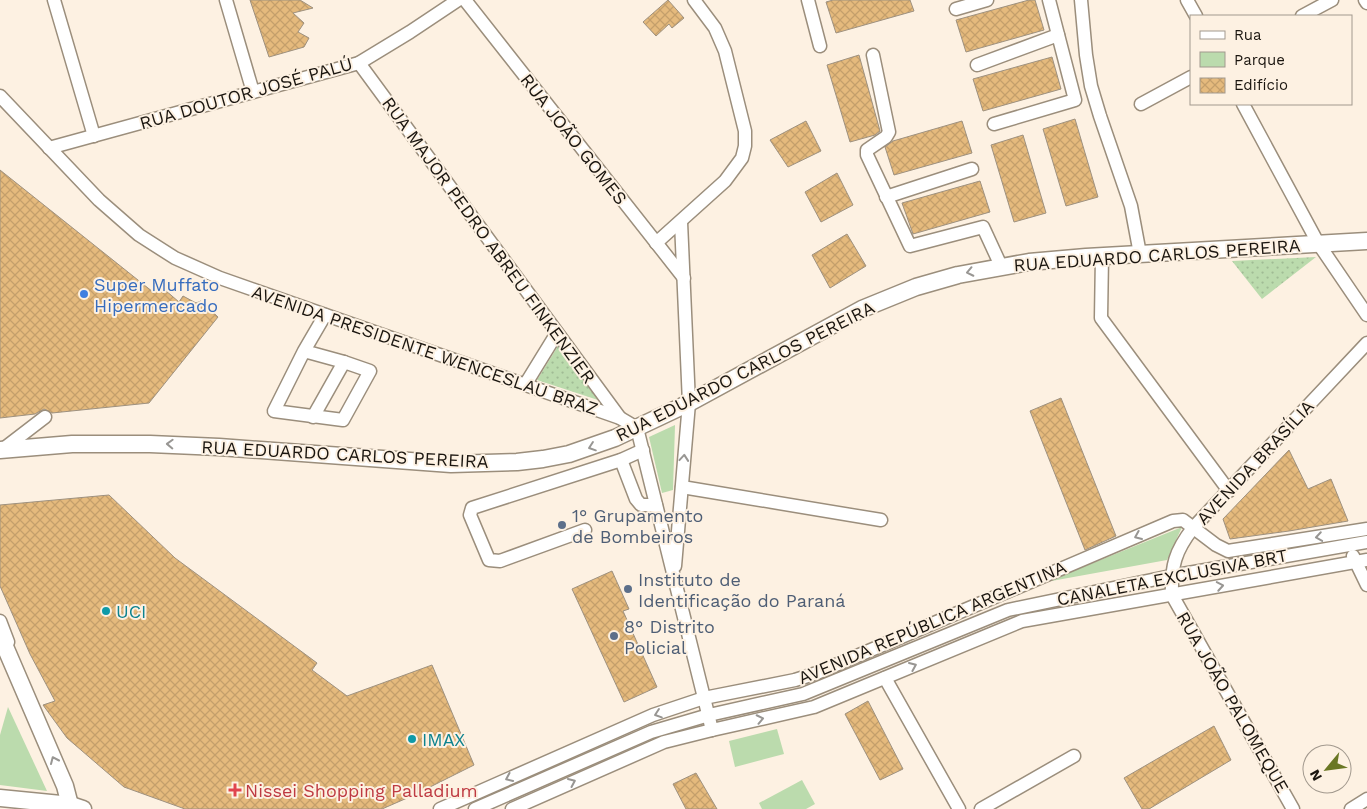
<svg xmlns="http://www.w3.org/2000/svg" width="1367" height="809" viewBox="0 0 1367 809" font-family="'Work Sans',sans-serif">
<defs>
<pattern id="grass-dots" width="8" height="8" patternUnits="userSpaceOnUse" patternTransform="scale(1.25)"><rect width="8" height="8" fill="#bbdbad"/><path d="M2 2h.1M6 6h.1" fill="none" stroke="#a0bb94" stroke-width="1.8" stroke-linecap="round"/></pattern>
<pattern id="building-cross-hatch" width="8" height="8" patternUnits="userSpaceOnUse" patternTransform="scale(1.25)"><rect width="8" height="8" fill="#e5ba7d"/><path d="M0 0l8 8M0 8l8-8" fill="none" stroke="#c49f6b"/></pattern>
</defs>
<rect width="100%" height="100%" fill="#fdf1e2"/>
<g fill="url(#grass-dots)">
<polygon points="1316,257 1262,299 1232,261"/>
<polygon points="558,346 598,400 537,380"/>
</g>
<g fill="#bbdbad">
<polygon points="675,425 673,490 662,493 649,437"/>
<polygon points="1182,527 1167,560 1046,582"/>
<polygon points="8,707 47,791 0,785 0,735"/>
<polygon points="777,729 784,754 735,767 729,741"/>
<polygon points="802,780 815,804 806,809 762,809 759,803"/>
</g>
<g fill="url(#building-cross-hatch)" stroke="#9e917f">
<polygon points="250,0 300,0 313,8 293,13 304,23 298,32 309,38 304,47 269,57"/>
<polygon points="668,0 684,18 672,28 669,24 656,36 643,22"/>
<polygon points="833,0 910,0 914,11 836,33 826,2"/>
<polygon points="1029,0 1035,0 1044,30 966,52 956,20"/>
<polygon points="859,55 880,131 875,135 850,142 827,65"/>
<polygon points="1052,57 1061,89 983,111 973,79"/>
<polygon points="1075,119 1098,197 1066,206 1043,129"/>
<polygon points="806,121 821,151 788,167 770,140"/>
<polygon points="962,121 972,153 894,175 885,147 893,141"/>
<polygon points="1023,135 1046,213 1014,222 991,145"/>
<polygon points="0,170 153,292 158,284 179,302 183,296 196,303 201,301 218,317 149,403 52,413 44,409 35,414 0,418"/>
<polygon points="837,173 853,205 821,222 805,192"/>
<polygon points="980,181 990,212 913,234 902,203"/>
<polygon points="847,234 866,266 830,288 812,255"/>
<polygon points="1061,398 1116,536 1085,550 1030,411"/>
<polygon points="1289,450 1308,489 1331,479 1348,521 1289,531 1230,539 1223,519"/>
<polygon points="109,495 175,558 317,663 312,670 347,696 432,665 474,765 414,795 382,809 185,809 124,787 67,738 43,705 55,701 30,654 0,586 0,505"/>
<polygon points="612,571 629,609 623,611 657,687 624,702 572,589"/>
<polygon points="868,701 903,769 880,780 845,714"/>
<polygon points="1214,726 1231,760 1149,809 1142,809 1124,778"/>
<polygon points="696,773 717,809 686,809 673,784"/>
</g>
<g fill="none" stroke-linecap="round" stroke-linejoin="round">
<defs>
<g id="minor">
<polyline points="54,0 94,136"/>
<polyline points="226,0 253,92"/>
<polyline points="465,0 684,278"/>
<polyline points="808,0 820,46"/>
<polyline points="1081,0 1086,55 1091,86 1100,116 1131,206 1140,254"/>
<polyline points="1187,0 1196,16"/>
<polyline points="1365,0 1367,3"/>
<polyline points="956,9 987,0"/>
<polyline points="1302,16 1332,0"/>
<polyline points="873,55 889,132 886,137 867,150 867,155 910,246 983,227 1001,266"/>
<polyline points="359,63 620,418"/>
<polyline points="977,65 1058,35"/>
<polyline points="0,96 99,200 139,235 175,258 220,278 620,418 637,428 712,730"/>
<polyline points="1141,104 1191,77"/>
<polyline points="1243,104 1318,243 1367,315"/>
<polyline points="994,124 1075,100 1049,0"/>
<polyline points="49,148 359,63 410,32 458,0"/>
<polyline points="886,197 972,169"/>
<polyline points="656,243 725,181 742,158 745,146 745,131 725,51 715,28 694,0"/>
<polyline points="1102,256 1101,318 1229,491"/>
<polyline points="304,351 344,362 370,371 343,420 274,411 304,351 325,315"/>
<polyline points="525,385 557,333"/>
<polyline points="313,417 344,362"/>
<polyline points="2,450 45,417"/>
<polyline points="621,460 636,499 641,505 656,505"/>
<polyline points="682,487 881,520"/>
<polyline points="585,530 500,561 489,560 470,515 472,508 621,460 643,450"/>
<polyline points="1353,556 1367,585"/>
<polyline points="675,566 689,403 681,222"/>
<polyline points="0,621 8,642"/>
<polyline points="885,678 959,809"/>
<polyline points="440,809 653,715 704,698 795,680 817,673 1173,521 1183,520 1216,545 1228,551 1367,529"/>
<polyline points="475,809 651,732 709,715 803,694 1008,610 1171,576 1367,542"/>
<polyline points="512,809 664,742 712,730 814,707 1022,621 1367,560"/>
<polyline points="981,809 1074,756"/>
<path d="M1293,809L1172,595C1171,566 1175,551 1193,528L1367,343"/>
<polyline points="1351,809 1367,799"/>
</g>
<g id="major">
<polyline points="0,450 72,444 150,444 219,447 451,464 517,462 543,459 569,454 615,438 689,403 862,309 916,287 958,275 1029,262 1086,257 1367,241"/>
<polyline points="0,635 65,786 71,809"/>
<polyline points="0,798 71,805 83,809"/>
</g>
</defs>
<use href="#minor" stroke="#9b8e7c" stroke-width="15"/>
<use href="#major" stroke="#9b8e7c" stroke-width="19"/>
<use href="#minor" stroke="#fff" stroke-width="12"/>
<use href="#major" stroke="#fff" stroke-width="16"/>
</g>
<defs><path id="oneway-chevron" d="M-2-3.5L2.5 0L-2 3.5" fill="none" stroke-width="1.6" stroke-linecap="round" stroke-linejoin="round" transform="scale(1.25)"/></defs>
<g stroke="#989693">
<use href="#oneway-chevron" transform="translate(970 272) rotate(168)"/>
<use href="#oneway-chevron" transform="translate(170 444) rotate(-178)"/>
<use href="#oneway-chevron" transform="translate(592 447) rotate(161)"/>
<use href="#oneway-chevron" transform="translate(684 458) rotate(-85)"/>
<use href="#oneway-chevron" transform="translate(1138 536) rotate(157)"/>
<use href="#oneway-chevron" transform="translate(1319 537) rotate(171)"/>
<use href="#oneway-chevron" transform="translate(1220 586) rotate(-10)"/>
<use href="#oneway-chevron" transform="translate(913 666) rotate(-23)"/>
<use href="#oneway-chevron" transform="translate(658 714) rotate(161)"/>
<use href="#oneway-chevron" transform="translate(760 719) rotate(-12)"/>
<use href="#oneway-chevron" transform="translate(54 760) rotate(-114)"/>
<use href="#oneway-chevron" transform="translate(509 778) rotate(156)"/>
<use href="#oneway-chevron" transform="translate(572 782) rotate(-24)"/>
</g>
<circle fill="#3f7fe0" stroke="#fdf1e2" stroke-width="2" cx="84" cy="294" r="5"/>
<g fill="#5c6f8a" stroke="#fdf1e2" stroke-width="2">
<circle cx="562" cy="525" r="5"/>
<circle cx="628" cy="589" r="5"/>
<circle cx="614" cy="636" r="5"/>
</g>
<g fill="#0f9aa8" stroke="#fdf1e2" stroke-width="2">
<circle cx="106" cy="611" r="5"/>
<circle cx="412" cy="739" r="5"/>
</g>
<path fill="#e0444e" stroke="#fdf1e2" stroke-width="2" d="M232.5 782.5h5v5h5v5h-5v5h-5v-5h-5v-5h5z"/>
<g text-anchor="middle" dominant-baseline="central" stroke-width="4" stroke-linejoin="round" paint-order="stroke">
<g font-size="18" fill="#1a150f" stroke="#fdf1e2">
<text transform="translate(246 93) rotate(-16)">RUA DOUTOR JOSÉ PALÚ</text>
<text transform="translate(574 139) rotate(52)">RUA JOÃO GOMES</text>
<text transform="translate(489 240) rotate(54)">RUA MAJOR PEDRO ABREU FINKENZIER</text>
<text transform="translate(1157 255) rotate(-4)">RUA EDUARDO CARLOS PEREIRA</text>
<text transform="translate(425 350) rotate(19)">AVENIDA PRESIDENTE WENCESLAU BRAZ</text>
<text transform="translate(745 371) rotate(-27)">RUA EDUARDO CARLOS PEREIRA</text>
<text transform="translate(345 454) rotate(3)">RUA EDUARDO CARLOS PEREIRA</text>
<text transform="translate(1255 462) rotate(-47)">AVENIDA BRASÍLIA</text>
<text transform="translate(1172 577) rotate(-11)">CANALETA EXCLUSIVA BRT</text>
<text transform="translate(932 622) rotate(-23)">AVENIDA REPÚBLICA ARGENTINA</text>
<text transform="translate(1233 702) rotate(60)">RUA JOÃO PALOMEQUE</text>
</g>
<g font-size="18" fill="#366cbe" stroke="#fdf1e2" text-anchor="start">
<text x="94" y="284">Super Muffato<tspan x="94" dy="21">Hipermercado</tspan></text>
</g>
<g font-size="18" fill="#4e5e75" stroke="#fdf1e2" text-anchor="start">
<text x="572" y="515">1° Grupamento<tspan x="572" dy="21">de Bombeiros</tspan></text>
<text x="638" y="579">Instituto de<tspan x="638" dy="21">Identificação do Paraná</tspan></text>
<text x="624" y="626">8° Distrito<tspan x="624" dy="21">Policial</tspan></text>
</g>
<g font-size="18" fill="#0d838f" stroke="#fdf1e2" text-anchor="start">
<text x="116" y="611">UCI</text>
<text x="422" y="739">IMAX</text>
</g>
<g font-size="18" fill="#be3a42" stroke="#fdf1e2" text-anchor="start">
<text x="245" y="790">Nissei Shopping Palladium</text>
</g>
</g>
<rect x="1190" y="15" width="162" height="90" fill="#fdf1e2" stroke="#a2998e"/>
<rect x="1200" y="31" width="25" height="8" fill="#ffffff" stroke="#a2998e"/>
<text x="1234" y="40" font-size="15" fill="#1a150f">Rua</text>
<rect x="1200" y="52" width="25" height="15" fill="#bbdbad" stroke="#a2998e"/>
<text x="1234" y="65" font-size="15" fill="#1a150f">Parque</text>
<rect x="1200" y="78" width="25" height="15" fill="url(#building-cross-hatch)" stroke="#a2998e"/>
<text x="1234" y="90" font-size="15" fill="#1a150f">Edifício</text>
<g transform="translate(1327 769) rotate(241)"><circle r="24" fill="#fdf1e2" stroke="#a2998e"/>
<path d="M0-4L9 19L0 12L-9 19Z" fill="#6a7724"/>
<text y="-8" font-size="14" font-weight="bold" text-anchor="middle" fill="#1a150f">N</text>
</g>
</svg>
